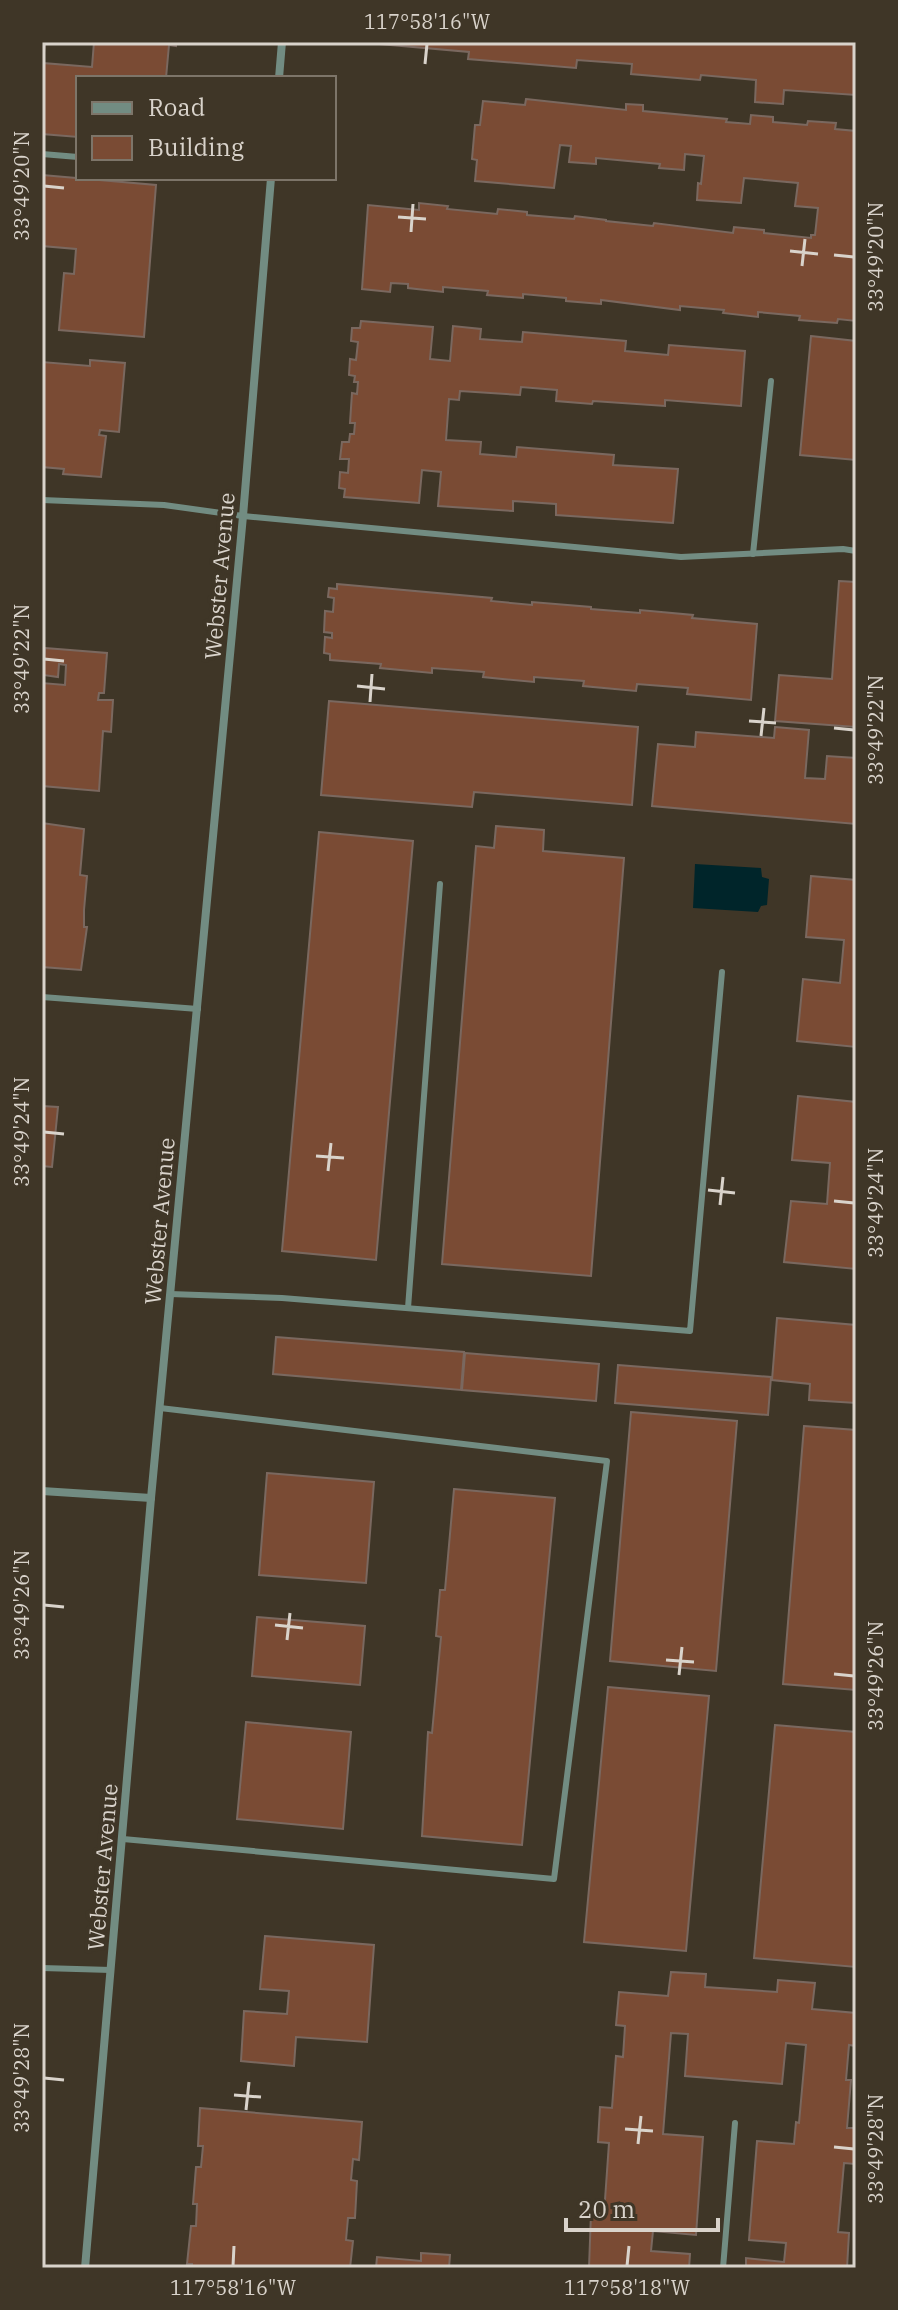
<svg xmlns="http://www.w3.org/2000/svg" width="898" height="2310" viewBox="0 0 898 2310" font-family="'IBM Plex Serif',serif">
<rect width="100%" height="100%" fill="#3f3627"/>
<polygon fill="#00252a" points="695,864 761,868 762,877 769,879 767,905 761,906 758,912 693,908"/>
<g fill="#7a4b34" stroke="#7a685f" stroke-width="2">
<polygon points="42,42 45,42 43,63 92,67 94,42 176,42 176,46 169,45 166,78 78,78 78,137 42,134"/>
<polygon points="380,42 856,42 856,95 784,90 783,104 755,102 756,80 701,75 700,80 631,74 632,64 577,60 576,68 468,59 469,52 380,44"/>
<polygon points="526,99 626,110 626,104 643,105 643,111 727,119 726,122 750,124 751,115 773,117 773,122 807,125 808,121 836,123 835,129 856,131 856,321 838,319 837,323 799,320 800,316 758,312 758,317 723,313 724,310 680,306 680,310 601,300 601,304 566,301 566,298 523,294 523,298 487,295 488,291 443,287 443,292 408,288 408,284 391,283 390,292 362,289 368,205 419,210 419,203 448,206 447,209 497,214 498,209 527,212 527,215 574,219 575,216 606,220 606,221 653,226 654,223 733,233 734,227 764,230 764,233 811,238 811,235 815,235 818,208 795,206 798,183 744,178 741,203 697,200 698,183 701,184 704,156 685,154 684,170 659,168 660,164 596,158 596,164 569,162 571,146 560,145 554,188 475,181 477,160 472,159 475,125 480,125 483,101 525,105"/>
<polygon points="42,175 156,185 144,337 59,330 64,273 74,274 76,249 42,246"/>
<polygon points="361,321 433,327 430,359 450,361 453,326 481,329 480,339 522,342 523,332 626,341 625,351 668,355 669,345 745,351 741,406 665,400 665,406 593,401 592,404 556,401 557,390 521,387 520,395 460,391 459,400 449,399 446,440 481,442 480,454 516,457 517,447 614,455 613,465 678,469 673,523 556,515 556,504 513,501 513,511 438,506 441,472 422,470 419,503 344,497 345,489 339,488 340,472 348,473 349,459 340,459 342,442 349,442 350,434 354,434 355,423 350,423 352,393 357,394 358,382 354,382 355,376 349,375 350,359 356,360 358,342 351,341 352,328 360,328"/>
<polygon points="811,336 856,341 856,460 800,455"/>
<polygon points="90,360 125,363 119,432 100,430 99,435 106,436 101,477 63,474 64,469 42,467 42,362 90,366"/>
<polygon points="839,581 856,582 856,727 775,721 779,675 832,679"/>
<polygon points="337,584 492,598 491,601 532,605 532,602 591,607 591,609 640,613 640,610 693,615 692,618 757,624 751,700 687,694 688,688 637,684 636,691 583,686 584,681 534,677 534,682 483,677 484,672 432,668 432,673 380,668 381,664 330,660 330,654 324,653 325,637 332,638 332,633 324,632 325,611 333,612 334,598 328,597 329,588 337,589"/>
<polygon points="45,648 107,653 104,693 99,693 98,700 113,700 111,732 103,731 99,791 42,786 42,683 65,685 66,665 59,664 58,677 43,675"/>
<polygon points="329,701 638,727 632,805 474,792 472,807 321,795"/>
<polygon points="775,727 809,730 805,778 825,779 827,756 856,758 856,824 652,806 658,744 695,747 696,732 774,738"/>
<polygon points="42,823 84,829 80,875 87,876 84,910 84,927 87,927 81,970 42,967"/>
<polygon points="496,826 544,830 543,851 624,858 591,1276 442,1264 476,846 494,848"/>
<polygon points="319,832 413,841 376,1260 282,1251"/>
<polygon points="811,876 856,880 856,1047 797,1041 803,979 840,983 844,940 806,937"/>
<polygon points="798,1096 856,1102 856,1269 784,1262 791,1201 827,1204 830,1163 792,1160"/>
<polygon points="42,1106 58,1107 52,1167 42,1166"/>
<polygon points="777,1318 856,1325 856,1403 809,1400 810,1384 772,1380"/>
<polygon points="276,1337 464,1352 461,1390 273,1374"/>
<polygon points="465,1353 599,1364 596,1401 462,1390"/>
<polygon points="618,1365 771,1377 768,1415 615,1403"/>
<polygon points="631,1412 737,1421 716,1671 610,1661"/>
<polygon points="804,1426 856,1430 856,1690 783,1684"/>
<polygon points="267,1473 374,1482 366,1583 259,1575"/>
<polygon points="454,1489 555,1498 522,1845 422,1836 428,1732 432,1733 441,1637 436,1636 440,1590 445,1590"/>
<polygon points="257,1617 365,1626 360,1685 252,1676"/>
<polygon points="608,1687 709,1696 686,1951 584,1942"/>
<polygon points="246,1722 351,1732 343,1829 237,1819"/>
<polygon points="775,1725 856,1732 856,1967 754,1958"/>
<polygon points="265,1936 374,1945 367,2042 296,2037 294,2066 241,2061 244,2011 287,2014 289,1991 260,1989"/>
<polygon points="671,1972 706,1974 705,1987 777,1992 778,1980 815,1983 812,2009 856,2013 856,2046 849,2045 846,2080 851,2080 847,2128 856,2128 856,2150 855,2164 844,2163 838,2232 849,2233 847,2268 746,2268 746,2258 784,2262 786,2243 749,2240 757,2141 794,2144 796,2122 799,2123 806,2045 786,2043 782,2084 685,2076 688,2034 671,2033 663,2134 703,2137 696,2235 653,2231 651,2251 690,2254 689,2268 589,2268 591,2213 604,2214 609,2143 598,2142 600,2107 612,2108 616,2056 623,2057 625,2026 616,2025 619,1992 668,1996"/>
<polygon points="200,2108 362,2122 359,2160 353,2159 351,2180 357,2181 355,2218 348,2218 346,2240 353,2241 350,2268 192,2268 192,2264 187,2264 191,2226 196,2226 197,2204 193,2204 196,2167 201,2167 203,2146 198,2146"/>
<polygon points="421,2253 450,2255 449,2268 376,2268 377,2257 421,2261"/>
</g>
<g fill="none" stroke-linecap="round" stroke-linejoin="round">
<g stroke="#728c82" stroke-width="6">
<polyline points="42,154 78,157"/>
<polyline points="42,500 164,505 243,516 681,557 843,549 856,551"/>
<polyline points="753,554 771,381"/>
<polyline points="42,997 198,1009"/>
<polyline points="170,1294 282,1298 690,1331 722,972"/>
<polyline points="408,1308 440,884"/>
<polyline points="123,1839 554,1879 607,1461 160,1408"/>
<polyline points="42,1968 111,1970"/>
<polyline points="723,2268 735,2123"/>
</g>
<g stroke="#728c82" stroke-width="8">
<polyline points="279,78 282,42"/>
<polyline points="42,1491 151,1498"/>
<polyline points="85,2268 151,1498 243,516 271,178"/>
</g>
</g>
<path fill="none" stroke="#d9d3cb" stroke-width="3" d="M425,64L427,44M44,186L64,188M398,217L426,219M411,232L413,204M790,251L818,254M834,255L854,257M802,266L805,239M44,659L64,661M357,686L385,689M370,702L372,674M749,721L776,723M834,728L854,730M761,736L764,708M44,1132L64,1134M316,1156L344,1158M328,1171L331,1143M708,1190L735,1193M834,1201L854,1203M720,1205L723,1177M44,1605L64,1607M275,1625L303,1628M287,1640L290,1613M666,1660L694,1662M834,1674L854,1676M679,1675L682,1647M44,2078L64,2080M234,2095L261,2097M246,2110L249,2082M625,2129L653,2131M638,2144L641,2116M834,2147L854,2149M233,2266L234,2246M627,2266L629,2246"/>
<g text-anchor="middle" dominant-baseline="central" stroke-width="8" stroke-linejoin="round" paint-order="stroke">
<g font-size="22" fill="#d9d3cb" stroke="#3f3627">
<text transform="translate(219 576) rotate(-85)">Webster Avenue</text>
<text transform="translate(159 1221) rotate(-85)">Webster Avenue</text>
<text transform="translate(102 1867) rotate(-85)">Webster Avenue</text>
</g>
</g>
<rect width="898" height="2310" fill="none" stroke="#3f3627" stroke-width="88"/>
<rect x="76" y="76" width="260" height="104" fill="#3f3627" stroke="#7d7569" stroke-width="2"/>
<rect x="92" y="102" width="40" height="12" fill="#728c82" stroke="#7d7569" stroke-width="2"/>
<text x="148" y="116" font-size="24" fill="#d9d3cb">Road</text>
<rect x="92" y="136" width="40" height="24" fill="#7a4b34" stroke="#7d7569" stroke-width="2"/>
<text x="148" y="156" font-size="24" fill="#d9d3cb">Building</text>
<path d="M566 2218v12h152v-12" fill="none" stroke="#d9d3cb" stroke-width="4"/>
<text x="578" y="2218" font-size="24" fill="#d9d3cb" stroke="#3f3627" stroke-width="6" paint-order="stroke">20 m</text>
<rect x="44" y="44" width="810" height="2222" fill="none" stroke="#d9d3cb" stroke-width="3"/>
<g font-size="20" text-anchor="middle" fill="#d9d3cb">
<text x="427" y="29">117°58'16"W</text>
<text transform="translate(22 186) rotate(-90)" y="7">33°49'20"N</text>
<text transform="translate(876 257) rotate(-90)" y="7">33°49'20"N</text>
<text transform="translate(22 659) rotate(-90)" y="7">33°49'22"N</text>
<text transform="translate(876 730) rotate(-90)" y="7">33°49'22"N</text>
<text transform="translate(22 1132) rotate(-90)" y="7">33°49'24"N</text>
<text transform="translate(876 1203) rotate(-90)" y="7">33°49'24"N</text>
<text transform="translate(22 1605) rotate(-90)" y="7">33°49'26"N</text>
<text transform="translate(876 1676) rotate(-90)" y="7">33°49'26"N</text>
<text transform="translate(22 2078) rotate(-90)" y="7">33°49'28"N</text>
<text transform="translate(876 2149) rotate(-90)" y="7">33°49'28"N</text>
<text x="233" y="2295">117°58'16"W</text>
<text x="627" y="2295">117°58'18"W</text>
</g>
</svg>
